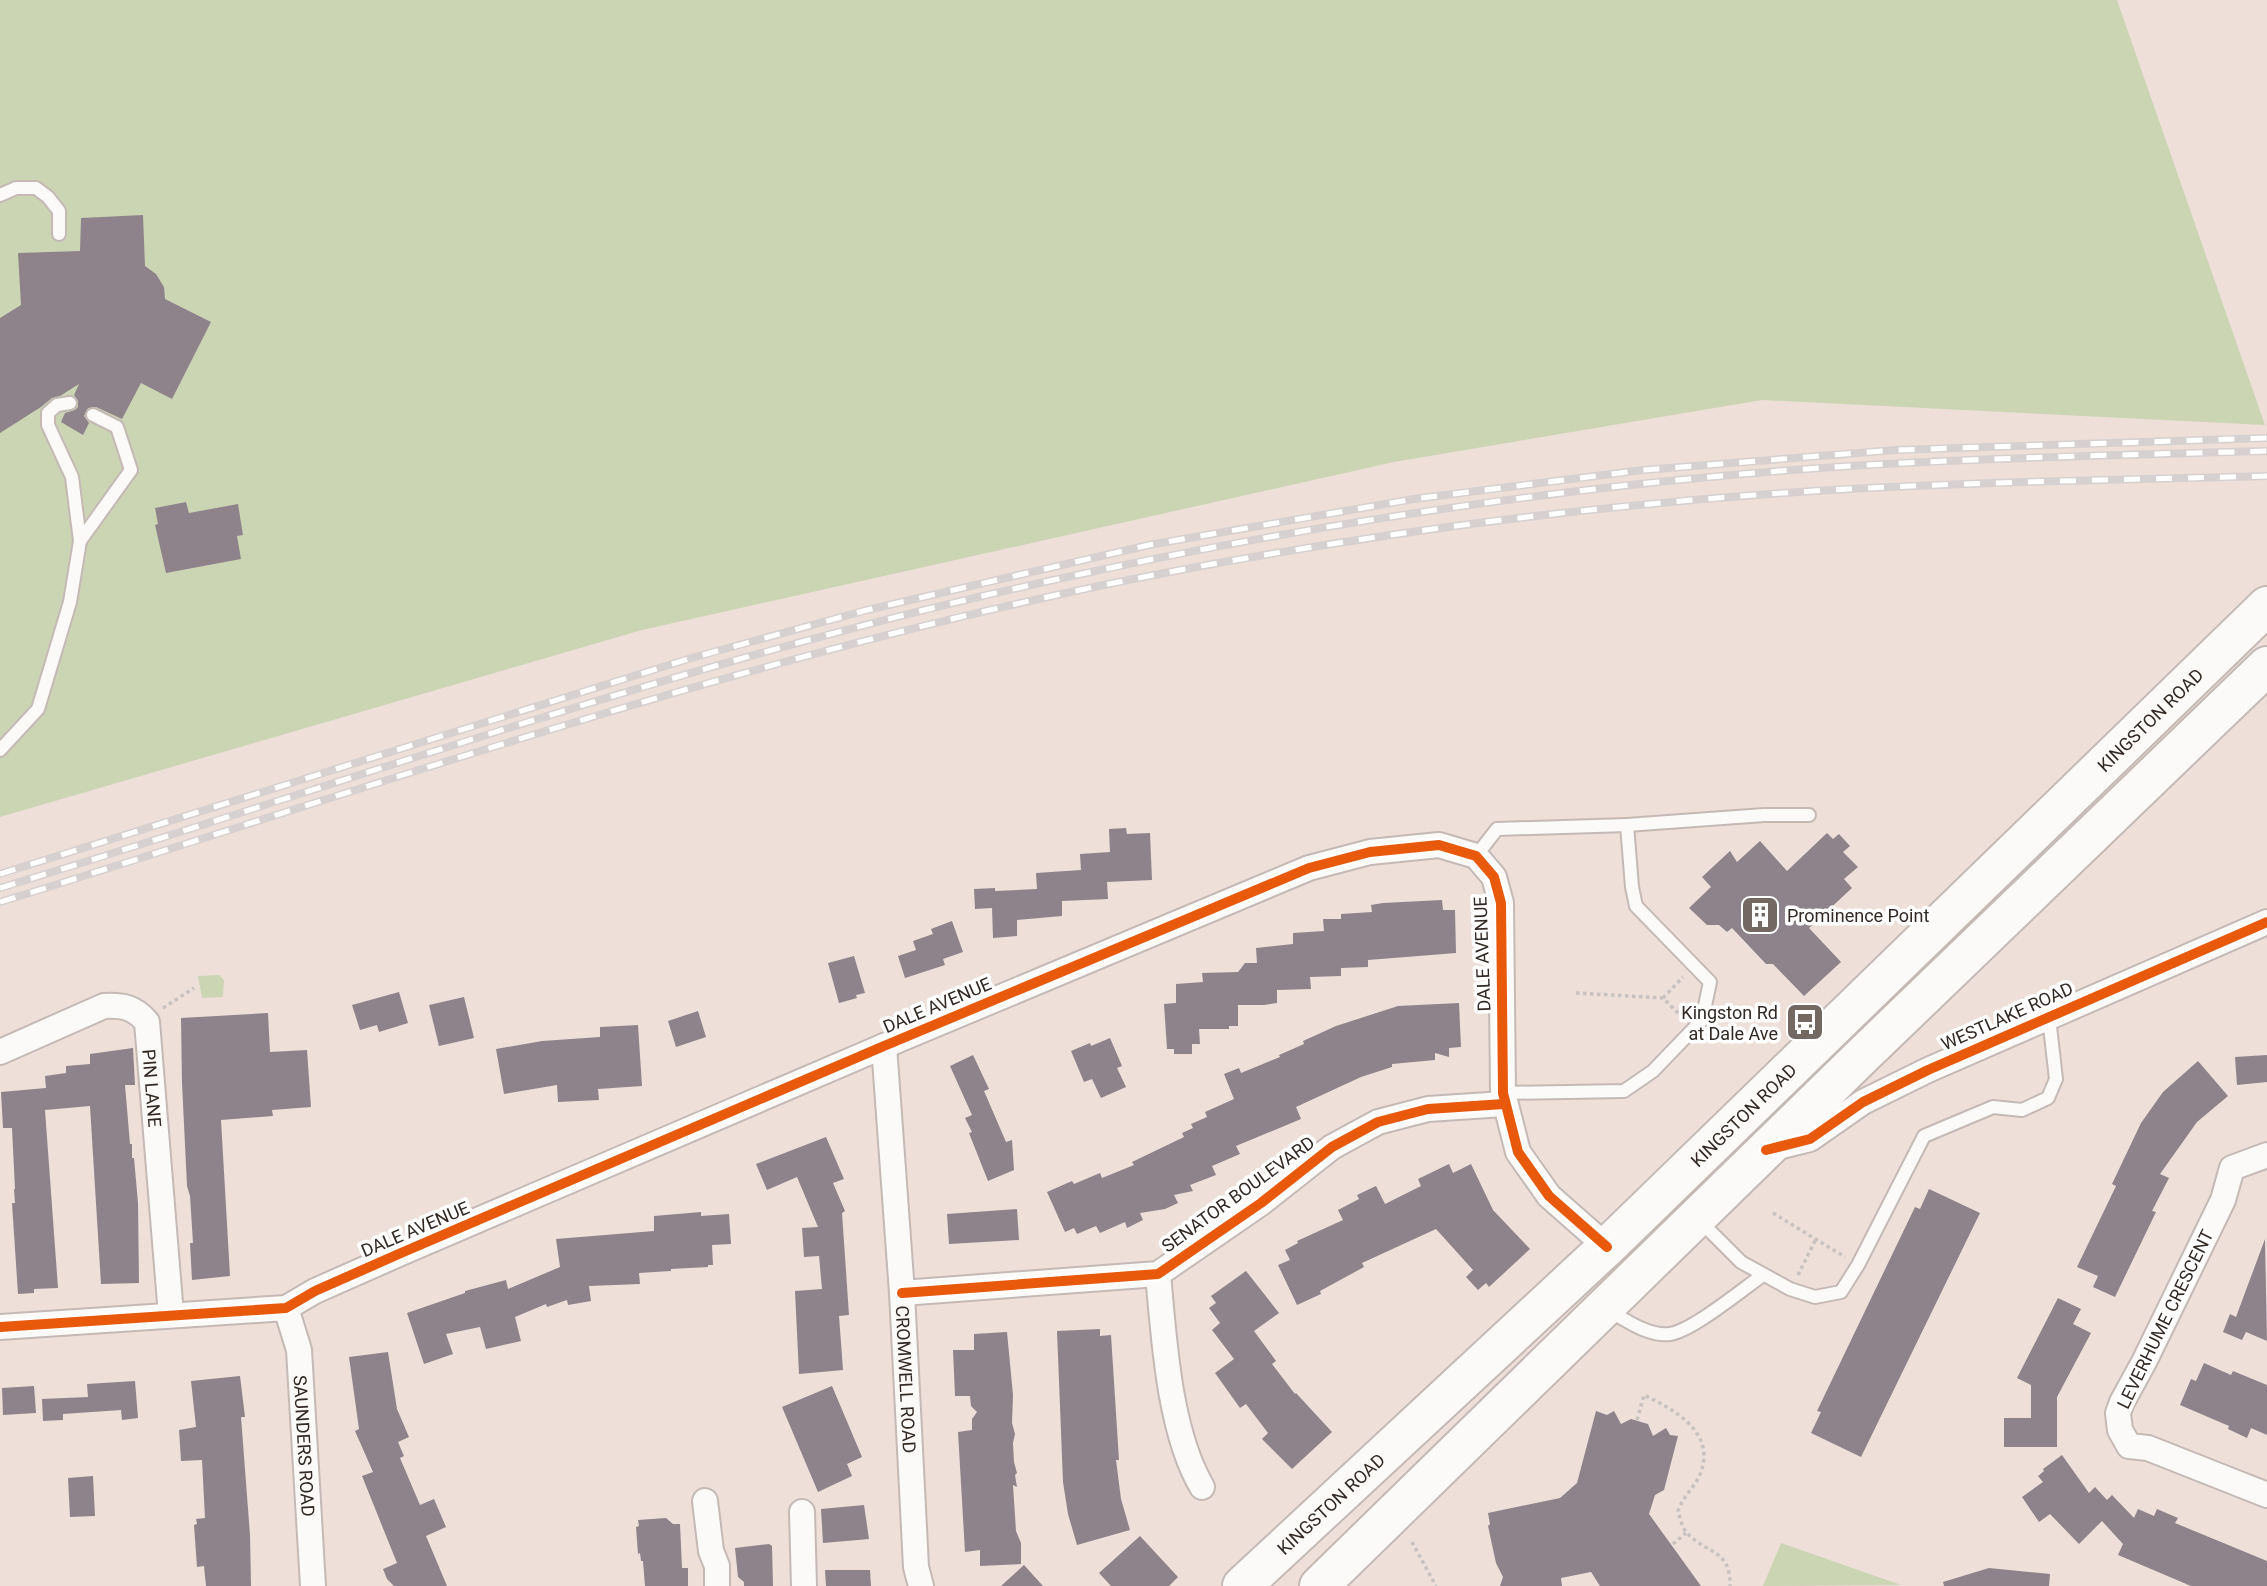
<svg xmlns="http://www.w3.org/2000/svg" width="2267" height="1586" viewBox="0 0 2267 1586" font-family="Roboto,sans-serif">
<rect width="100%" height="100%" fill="#eedfd9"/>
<g fill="#cbd5b4">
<polygon points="0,0 2117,0 2265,425 1762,400 1394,462 642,630 0,817"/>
<polygon points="219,975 224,980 223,997 202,998 198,976"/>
<polygon points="1781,1543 1901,1585 1763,1586"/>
</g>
<g fill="#8e838b">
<polygon points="143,215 145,266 156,274 164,287 165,299 211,322 172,399 141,383 122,419 96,407 88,408 84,416 89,423 83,435 61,422 65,413 75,410 78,407 78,401 74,395 79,384 60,396 52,398 41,407 0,433 0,318 21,305 18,253 80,251 81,218"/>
<polygon points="186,502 189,513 238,504 243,535 237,536 241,559 166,573 155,525 158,524 155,508"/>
<polygon points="1126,828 1127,834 1150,833 1152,880 1107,882 1108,899 1062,901 1062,916 1017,920 1017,936 993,938 992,908 975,909 974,889 995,888 995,891 1037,889 1036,873 1081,870 1080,854 1110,852 1109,829"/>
<polygon points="1827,833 1833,839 1839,834 1850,846 1843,852 1858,867 1844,879 1852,888 1809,928 1841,962 1804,996 1773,964 1766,964 1732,928 1727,932 1719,925 1707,925 1689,908 1711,887 1702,877 1730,851 1737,862 1760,841 1787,871"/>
<polygon points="1442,900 1443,910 1455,910 1456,953 1368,960 1368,967 1341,968 1341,976 1310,977 1311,989 1277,990 1277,1003 1264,1005 1238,1005 1238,1026 1229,1026 1229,1029 1199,1029 1200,1044 1192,1044 1192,1054 1174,1054 1174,1049 1167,1049 1164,1004 1176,1003 1176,984 1203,982 1202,973 1238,972 1245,963 1257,963 1256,948 1293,944 1293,933 1324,931 1323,919 1341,919 1341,914 1372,912 1371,905 1383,903"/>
<polygon points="952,921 963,952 943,959 945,965 905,978 898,956 916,950 913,941 933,934 931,929"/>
<polygon points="854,956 865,993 856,995 857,998 839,1003 828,963"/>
<polygon points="399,992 408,1023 379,1032 377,1025 360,1030 352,1005"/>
<polygon points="464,997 474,1038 439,1046 429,1005"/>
<polygon points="1459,1003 1461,1047 1449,1048 1449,1057 1435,1053 1435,1060 1392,1064 1392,1067 1361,1077 1296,1107 1301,1119 1236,1146 1240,1154 1212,1166 1216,1175 1190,1185 1193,1191 1174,1195 1178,1203 1165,1209 1140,1213 1143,1220 1127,1228 1125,1222 1100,1233 1096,1226 1077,1234 1074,1228 1065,1232 1047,1192 1072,1181 1074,1184 1100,1173 1102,1178 1134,1165 1132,1162 1184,1137 1182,1133 1193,1128 1191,1124 1207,1117 1205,1112 1234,1099 1224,1074 1239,1068 1241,1073 1280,1057 1279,1055 1304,1044 1303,1041 1336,1026 1398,1006"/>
<polygon points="698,1011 706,1037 676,1047 668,1021"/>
<polygon points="268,1013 270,1052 307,1050 311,1107 272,1110 273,1116 221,1120 230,1276 192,1280 190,1243 193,1243 190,1196 187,1186 182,1083 181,1018"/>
<polygon points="638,1025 642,1086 598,1089 599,1100 558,1102 557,1085 504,1094 496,1049 542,1041 600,1037 600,1027"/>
<polygon points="1110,1038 1122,1066 1117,1068 1126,1087 1101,1098 1092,1079 1084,1082 1071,1051 1090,1043 1091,1046"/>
<polygon points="133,1048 135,1085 125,1085 130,1144 132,1144 132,1158 134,1158 138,1203 139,1283 101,1284 90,1106 45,1110 58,1288 34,1289 34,1293 18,1294 12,1203 15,1203 14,1189 15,1189 12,1128 3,1128 1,1092 46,1088 45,1076 66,1073 66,1066 90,1064 90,1054"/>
<polygon points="973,1055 989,1089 984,1091 1006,1142 1012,1140 1014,1170 988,1181 969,1133 972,1132 965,1118 972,1115 950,1066"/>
<polygon points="2267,1055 2267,1082 2237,1085 2235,1057"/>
<polygon points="2198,1061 2228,1096 2197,1122 2160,1174 2169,1178 2152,1211 2156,1212 2115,1297 2093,1287 2098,1276 2077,1267 2116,1186 2112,1184 2141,1123 2163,1092"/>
<polygon points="826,1137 844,1179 833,1183 845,1211 842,1213 849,1315 839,1316 843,1370 799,1374 795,1291 822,1289 819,1256 804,1257 802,1228 818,1227 797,1177 767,1190 756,1164"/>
<polygon points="1449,1164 1453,1173 1471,1164 1493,1210 1530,1249 1489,1287 1486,1283 1478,1290 1466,1277 1473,1270 1436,1229 1362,1263 1364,1267 1320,1291 1321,1294 1297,1305 1278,1265 1290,1260 1285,1250 1298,1243 1297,1241 1343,1220 1338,1210 1359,1199 1357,1195 1376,1186 1385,1204 1421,1186 1418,1179"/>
<polygon points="1929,1189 1980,1213 1861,1457 1811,1433 1821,1412 1817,1411 1915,1207 1920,1209"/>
<polygon points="1017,1209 1019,1240 949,1244 947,1214"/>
<polygon points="701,1212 701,1216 729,1214 731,1244 712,1245 713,1265 708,1265 708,1267 671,1269 671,1271 639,1273 640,1284 589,1286 591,1301 568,1305 567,1300 547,1307 546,1304 515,1317 521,1341 486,1349 480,1327 446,1334 453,1354 424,1364 407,1313 465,1293 465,1291 506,1280 508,1289 560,1267 556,1239 654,1231 654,1216"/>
<polygon points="2265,1239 2267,1341 2246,1332 2242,1340 2223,1332 2230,1314 2236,1317"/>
<polygon points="1246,1271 1279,1313 1254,1331 1276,1361 1272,1364 1295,1394 1296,1393 1332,1432 1292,1469 1262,1439 1268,1433 1246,1404 1240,1408 1215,1373 1234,1359 1212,1330 1220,1323 1209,1308 1216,1303 1211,1296"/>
<polygon points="2058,1298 2081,1309 2073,1324 2091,1333 2057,1397 2057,1447 2004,1447 2004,1418 2031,1418 2031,1385 2017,1378"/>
<polygon points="1100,1329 1100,1336 1111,1335 1119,1460 1116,1460 1121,1499 1130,1530 1077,1545 1068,1514 1063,1482 1057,1331"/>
<polygon points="1007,1332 1013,1395 1012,1423 1015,1434 1013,1443 1014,1462 1017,1473 1015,1475 1017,1487 1013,1485 1016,1531 1021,1543 1021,1564 980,1566 980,1550 965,1552 958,1432 972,1430 972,1419 977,1412 971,1406 970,1396 955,1396 953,1350 974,1350 974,1334"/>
<polygon points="388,1352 397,1409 409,1437 398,1442 404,1456 400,1458 420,1505 434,1499 446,1527 426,1536 447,1586 394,1586 387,1579 383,1569 397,1563 362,1476 373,1472 355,1431 359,1429 349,1357"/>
<polygon points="2204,1363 2231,1375 2233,1371 2267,1385 2267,1435 2251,1428 2247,1438 2228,1429 2229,1426 2180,1405 2191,1379 2196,1381"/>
<polygon points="240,1376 245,1417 241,1417 250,1535 251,1586 206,1586 204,1566 197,1567 194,1525 197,1524 196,1519 205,1518 202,1460 181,1461 179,1430 196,1427 191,1381"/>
<polygon points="135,1381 138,1418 122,1420 121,1410 63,1414 63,1420 43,1421 42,1399 88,1397 87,1384"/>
<polygon points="34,1386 36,1413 3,1415 2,1388"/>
<polygon points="832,1386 862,1457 847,1464 852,1476 818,1492 782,1407"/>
<polygon points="1596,1411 1607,1415 1614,1411 1621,1424 1631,1419 1648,1424 1653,1436 1666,1428 1670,1435 1678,1436 1664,1490 1655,1495 1649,1514 1701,1586 1600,1586 1591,1572 1561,1578 1562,1586 1500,1586 1503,1577 1496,1563 1488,1526 1490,1524 1488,1513 1560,1498 1577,1483"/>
<polygon points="2062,1455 2089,1493 2095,1487 2107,1500 2112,1495 2134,1518 2138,1509 2154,1516 2157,1509 2178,1518 2175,1523 2267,1561 2267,1586 2191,1586 2118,1555 2123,1544 2102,1521 2079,1544 2050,1514 2039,1522 2022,1497 2043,1482 2038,1476 2044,1471 2043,1469"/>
<polygon points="93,1476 95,1516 70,1517 68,1478"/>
<polygon points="864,1505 869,1539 823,1543 821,1509"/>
<polygon points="666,1518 673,1524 680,1524 682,1568 688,1568 688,1586 645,1586 643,1561 641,1561 640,1553 638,1554 636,1527 639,1526 638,1520"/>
<polygon points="1140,1536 1178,1577 1169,1586 1111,1586 1099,1573"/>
<polygon points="769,1544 772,1546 773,1586 744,1586 744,1582 738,1577 735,1548"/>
<polygon points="1024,1565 1043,1586 1001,1586"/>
<polygon points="1989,1568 2050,1574 2049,1586 1944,1586 1943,1582"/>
<polygon points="825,1570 870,1570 871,1586 826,1586"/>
</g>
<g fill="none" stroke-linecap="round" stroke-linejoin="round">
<defs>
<g id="service">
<polyline points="0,195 16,188 36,188 48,197 59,211 59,234"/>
<polyline points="70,403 57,405 48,413 48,425 72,477 80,541"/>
<polyline points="0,750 38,709 70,602 80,541 131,470 117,427 93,415"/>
<polyline points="1627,825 1764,815 1809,815"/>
<polyline points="1476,856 1497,829 1627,825 1632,887 1636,906 1710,982 1702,1020 1653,1071 1624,1091 1503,1093"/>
<polyline points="1699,1220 1741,1262 1790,1289 1815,1297 1841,1292 1858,1265 1924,1136 1993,1107 2022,1110 2048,1098 2056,1079 2049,1018"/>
<path d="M1608,1310C1626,1320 1649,1337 1670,1334C1692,1331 1743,1289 1763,1275"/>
</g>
<g id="minor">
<path id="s1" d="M884,1046L902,1293L916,1567L921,1586"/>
<path id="s2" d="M0,1052L104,1006C123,1005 134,1007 147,1022L171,1315"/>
<polyline points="1770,1149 1810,1139 1863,1102 1928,1070 2267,922"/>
<polyline points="2267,1155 2232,1168 2223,1200 2144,1362 2122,1402 2118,1413 2120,1430 2129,1446 2148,1448 2267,1495"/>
<path d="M1158,1274C1164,1339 1169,1431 1202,1487"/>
<polyline points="902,1293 1158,1274 1261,1203 1332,1147 1378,1122 1428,1109 1504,1104"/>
<path id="s3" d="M286,1308L299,1350L313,1586"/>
<polyline points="0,1327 286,1308 315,1291 401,1253 884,1046 1309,868 1370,852 1439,845 1476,856 1494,877 1501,903 1503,1093 1518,1152 1549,1196 1607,1247"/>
<polyline points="705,1501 711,1551 717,1566 717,1586"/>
<polyline points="802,1512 804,1586"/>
</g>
<g id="primary">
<path id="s4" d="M1242,1586L1607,1247L2267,606"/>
<polyline points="1319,1586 1862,1056 2267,666"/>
</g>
</defs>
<use href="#service" stroke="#c5b9b5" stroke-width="16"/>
<use href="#minor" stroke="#c5b9b5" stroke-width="28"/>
<use href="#primary" stroke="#c5b9b5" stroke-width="42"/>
<g stroke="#c7c2c0" stroke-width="3.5" stroke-dasharray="3.5 3.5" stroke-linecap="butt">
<polyline points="1576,993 1663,998 1681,1016"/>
<polyline points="1663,998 1683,977"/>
<polyline points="163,1008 194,988"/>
<polyline points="1773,1213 1845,1257"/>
<polyline points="1798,1275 1816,1239"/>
<path d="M1637,1420L1644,1395C1673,1409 1713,1430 1702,1469C1698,1484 1683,1496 1678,1511C1680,1518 1682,1527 1686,1532C1705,1554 1731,1548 1730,1586"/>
<polyline points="1412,1542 1436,1586"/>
<polyline points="1673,1544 1686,1533"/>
</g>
<use href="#service" stroke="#fcfaf9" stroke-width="12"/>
<use href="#minor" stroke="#fcfaf9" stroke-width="24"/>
<use href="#primary" stroke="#fcfaf9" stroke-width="38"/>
<defs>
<g id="rail">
<polyline points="0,874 688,659 867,610 1149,545 1414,499 1643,470 1896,450 2267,438"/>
<path d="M0,888C353,781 702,655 1063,578C1283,530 1507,495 1731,475C1909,459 2088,456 2267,451"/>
<path d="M0,902C383,784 760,651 1154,575C1372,533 1592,505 1813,491C1964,482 2116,480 2267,476"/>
</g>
</defs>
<use href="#rail" stroke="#d6d1d0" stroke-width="8"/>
<use href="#rail" stroke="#fff" stroke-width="5" stroke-dasharray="16" stroke-linecap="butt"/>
<defs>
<g id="cycleway">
<polyline points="1766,1150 1810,1139 1863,1102 1928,1070 2267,922"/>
<polyline points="902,1293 1158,1274 1261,1203 1332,1147 1378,1122 1428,1109 1504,1104"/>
<polyline points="0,1327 286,1308 315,1291 401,1253 884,1046 1309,868 1370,852 1439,845 1476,856 1494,877 1501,903 1503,1093 1518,1152 1549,1196 1607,1247"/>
</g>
</defs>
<use href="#cycleway" stroke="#fff" stroke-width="15"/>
<use href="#cycleway" stroke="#e8590c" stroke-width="10"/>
</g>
<defs>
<symbol id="building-square" viewBox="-11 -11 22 22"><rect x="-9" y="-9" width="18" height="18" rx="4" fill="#746863" stroke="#fff"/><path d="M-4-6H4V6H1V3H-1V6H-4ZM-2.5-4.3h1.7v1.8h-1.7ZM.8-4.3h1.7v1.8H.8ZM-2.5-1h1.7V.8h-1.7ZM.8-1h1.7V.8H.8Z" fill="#fff"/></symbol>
<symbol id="bus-square" viewBox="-11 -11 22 22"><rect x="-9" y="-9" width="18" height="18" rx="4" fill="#746863" stroke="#fff"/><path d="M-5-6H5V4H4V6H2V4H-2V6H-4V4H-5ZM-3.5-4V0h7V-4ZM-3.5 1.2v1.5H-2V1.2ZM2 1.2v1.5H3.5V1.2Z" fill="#fff"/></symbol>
</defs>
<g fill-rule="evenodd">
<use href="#building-square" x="1738" y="893" width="44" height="44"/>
<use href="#bus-square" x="1783" y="1000" width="44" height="44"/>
</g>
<g text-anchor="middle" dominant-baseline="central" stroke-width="7" stroke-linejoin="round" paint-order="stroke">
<g font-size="18" fill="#322824" stroke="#fff">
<text stroke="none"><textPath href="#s4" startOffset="1255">KINGSTON ROAD</textPath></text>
<text transform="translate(1482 954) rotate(-92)">DALE AVENUE</text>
<text transform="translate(937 1005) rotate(-23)">DALE AVENUE</text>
<text transform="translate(2007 1016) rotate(-24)">WESTLAKE ROAD</text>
<text stroke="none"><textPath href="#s2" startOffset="228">PIN LANE</textPath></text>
<text stroke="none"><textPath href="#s4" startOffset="688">KINGSTON ROAD</textPath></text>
<text transform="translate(1238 1194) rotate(-36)">SENATOR BOULEVARD</text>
<text transform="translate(415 1229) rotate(-23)">DALE AVENUE</text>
<text transform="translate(2165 1319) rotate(-64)">LEVERHUME CRESCENT</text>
<text stroke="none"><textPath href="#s1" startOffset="334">CROMWELL ROAD</textPath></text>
<text stroke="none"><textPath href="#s3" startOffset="140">SAUNDERS ROAD</textPath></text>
<text stroke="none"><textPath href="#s4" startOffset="121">KINGSTON ROAD</textPath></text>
</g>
<g font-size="18" fill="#322824" stroke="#fff" text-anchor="start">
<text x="1787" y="915">Prominence Point</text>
<text x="1778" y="1012" text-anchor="end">Kingston Rd<tspan x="1778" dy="21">at Dale Ave</tspan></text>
</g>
</g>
</svg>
